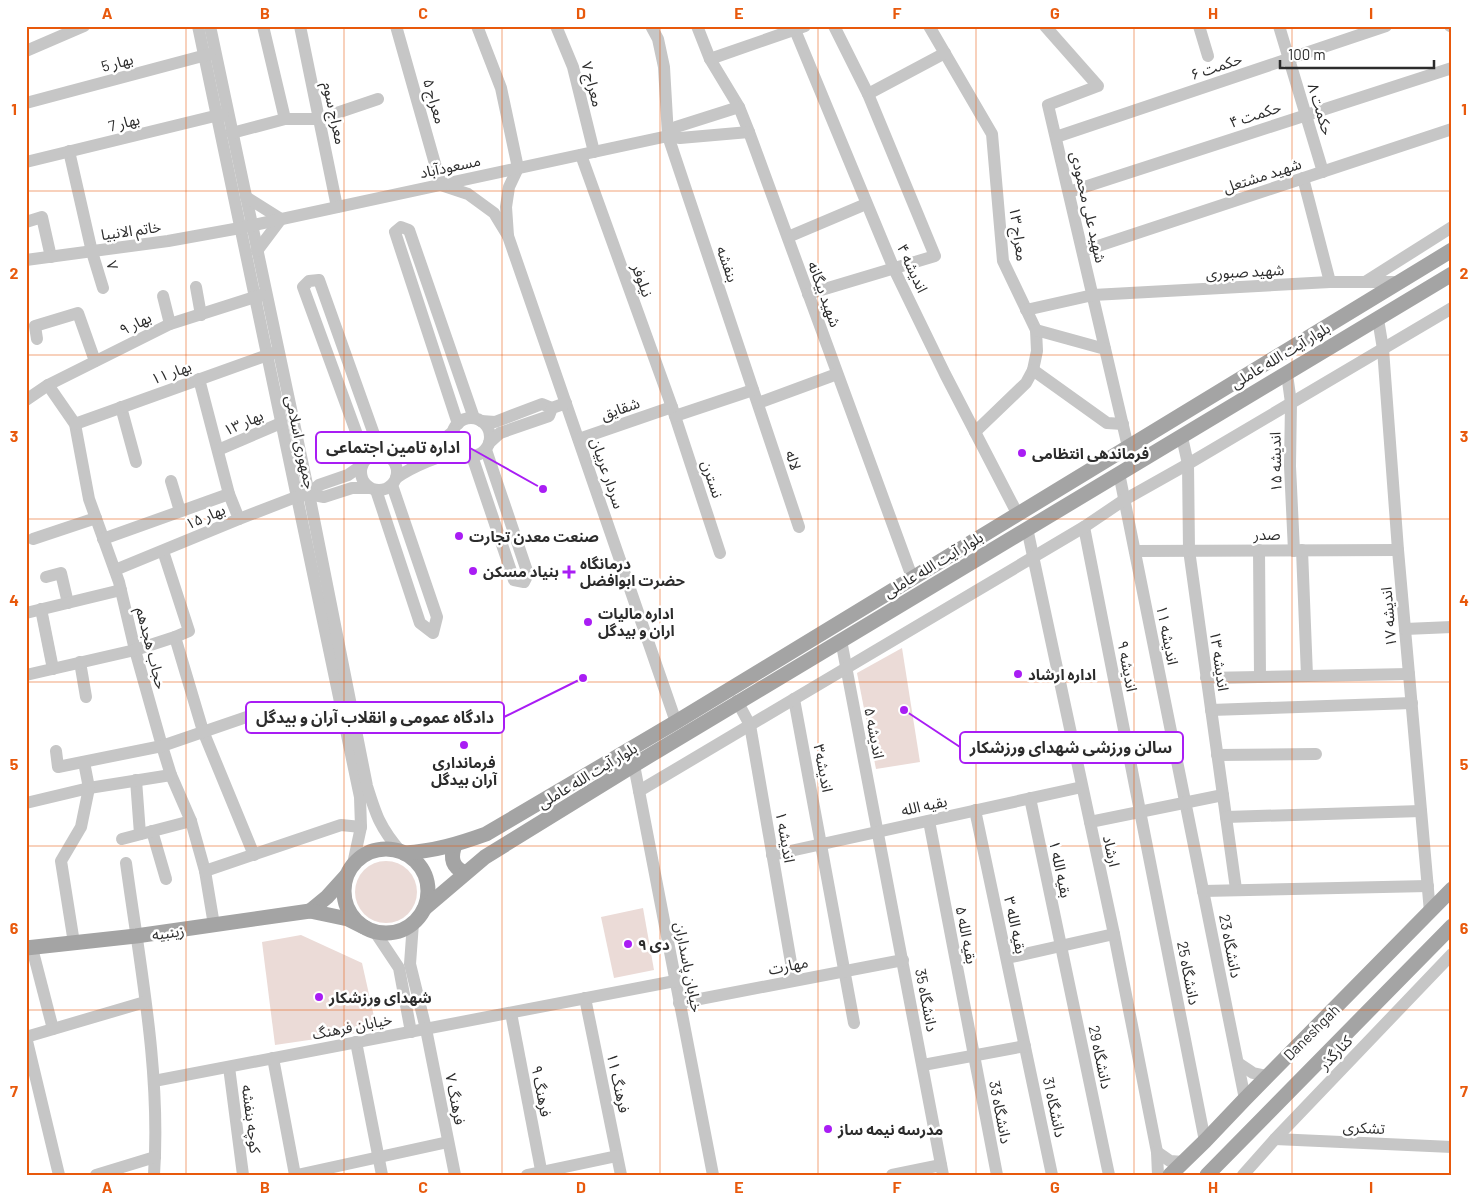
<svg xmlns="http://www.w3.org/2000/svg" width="1478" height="1201" viewBox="0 0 1478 1201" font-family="Barlow,'Noto Sans Arabic',sans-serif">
<rect width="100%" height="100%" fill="#fff"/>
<g fill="#ebdbd7">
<polygon points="902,648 920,762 876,769 857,673"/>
<circle cx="386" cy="892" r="31"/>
<polygon points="643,908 654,970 614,978 601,917"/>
<polygon points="301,935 362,963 377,1030 275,1045 262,942"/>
</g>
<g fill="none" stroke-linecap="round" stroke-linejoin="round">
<g stroke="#c6c6c6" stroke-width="12">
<polyline points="198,26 360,797 361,827 353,864"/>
<path d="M210,26L309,494L367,786C376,815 380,828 401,852"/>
<polyline points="263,26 285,119"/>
<polyline points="300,26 337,207"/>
<polyline points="396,26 441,185 468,194 494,213 508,236 506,207 509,187 518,168 501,88 477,26"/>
<polyline points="556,26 573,67 594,152"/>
<polyline points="651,26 658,39 664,67 668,136 799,527"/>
<polyline points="697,26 710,59 739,107 749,132 912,577"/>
<polyline points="929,26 992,134 1003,261 1036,330 1037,351 1033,370 1026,383 975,432"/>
<polyline points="1045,26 1098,86 1048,105 1128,447"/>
<polyline points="1199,26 1208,56"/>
<polyline points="1279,26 1323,172"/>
<polyline points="1450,26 1452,27"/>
<polyline points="795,30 894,269 945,374 1017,513"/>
<polyline points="26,51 84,26"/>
<polyline points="710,59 805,26"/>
<polyline points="868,94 945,53"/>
<polyline points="26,103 210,54"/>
<polyline points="232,133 285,119 319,119 378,99"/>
<polyline points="668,136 676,127 739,107"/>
<polyline points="1056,137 1386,26"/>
<polyline points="69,151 92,252 103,288"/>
<polyline points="581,155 672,407 720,553"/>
<polyline points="26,162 223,114"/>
<polyline points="1303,178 1330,282"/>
<polyline points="1069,192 1452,68"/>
<polyline points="246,197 281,219 257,251"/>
<polyline points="26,222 42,217 51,257"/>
<polyline points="508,236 676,722"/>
<polyline points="788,237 866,204"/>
<polyline points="1083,251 1452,129"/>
<polyline points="26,260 168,241 240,228 668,136 680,138 749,132"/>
<polyline points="1365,282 1452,227"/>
<polyline points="196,287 201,315"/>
<polyline points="808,294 935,256 868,94 834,26"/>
<polyline points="163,296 170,324"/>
<polyline points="1026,310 1093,295 1330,282 1400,282"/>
<polyline points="1378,319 1383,349 1398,550 1430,912"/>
<polyline points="1036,330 1105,349"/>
<polyline points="37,339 35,326 78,313 95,361"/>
<polyline points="1033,370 1107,423 1123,424"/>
<polyline points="1287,374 1291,403 1290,466 1294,551"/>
<polyline points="199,379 229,494 239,519"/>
<polyline points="48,385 75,424 89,499 119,582 135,650 162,746 171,775 191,821 205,871 214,925"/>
<polyline points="26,400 48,385 170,324 261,295"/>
<polyline points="758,403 837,374"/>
<polyline points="121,407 136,462"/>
<polyline points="675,416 753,390"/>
<circle cx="471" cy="437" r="19"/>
<polyline points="481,421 495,422 542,404 552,408"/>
<polyline points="75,424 273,353"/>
<polyline points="458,424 395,232 401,227 409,230 474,418"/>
<polyline points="1182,437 1188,464 1189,550 1236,889"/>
<polyline points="579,439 672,407"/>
<polyline points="489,443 500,433 549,416 552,408 566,403"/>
<polyline points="218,450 281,423"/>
<circle cx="379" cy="472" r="18"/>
<polyline points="472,456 514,580 524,582 528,574 486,450"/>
<polyline points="388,457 398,456 445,438 454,431"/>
<polyline points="366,459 303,287 309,281 319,280 381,454"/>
<polyline points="1119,473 1245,1099"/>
<path d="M396,478C410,468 444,452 461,453"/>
<polyline points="171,481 180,511"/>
<polyline points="376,490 420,623 433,633 437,617 392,485"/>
<polyline points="309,494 319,485 348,475 361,466"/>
<polyline points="1084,527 1205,1141"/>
<polyline points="1027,528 1114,934 1157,1152 1158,1175"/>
<polyline points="33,539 96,518"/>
<polyline points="103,539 229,494"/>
<polyline points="1259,550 1260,677"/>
<polyline points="1302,550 1307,676"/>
<polyline points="163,551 189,631 175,637 203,731 254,855"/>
<polyline points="1135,551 1398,550"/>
<polyline points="115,570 239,519 296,497 309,494 324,497 352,488 369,488"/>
<polyline points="46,577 61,573 68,603"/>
<polyline points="41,609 53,669"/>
<polyline points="26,613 121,590"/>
<polyline points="1405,629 1452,627"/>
<polyline points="841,640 943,1175"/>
<polyline points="80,662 86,697"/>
<polyline points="26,675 135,650 175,637"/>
<polyline points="1206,678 1409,674"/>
<polyline points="794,699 854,1023"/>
<polyline points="737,701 750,725 794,980"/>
<polyline points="1211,710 1412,703"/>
<polyline points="56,751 58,767 162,746 267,710"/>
<polyline points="1217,755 1316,754"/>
<polyline points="634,765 713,1175"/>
<polyline points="136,780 140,834"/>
<polyline points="639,791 1084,527 1124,500 1188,464 1452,308"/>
<polyline points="1030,798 1109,1175"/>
<polyline points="26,803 89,788 171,775"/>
<polyline points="975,810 1052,1175"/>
<polyline points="1226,817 1421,811"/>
<polyline points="929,821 997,1175"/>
<polyline points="1090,822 1223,795"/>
<polyline points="152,831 166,879"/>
<polyline points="122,839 191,821"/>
<polyline points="772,855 1082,787"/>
<path d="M126,863C140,966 161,1071 154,1175"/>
<polyline points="205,871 341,825 361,827"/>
<polyline points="1203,891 1428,886"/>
<polyline points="413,923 410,964 426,1029 455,1175"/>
<polyline points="375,932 399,968 411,1032"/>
<polyline points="74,943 61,861 81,827 89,788 84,762"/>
<polyline points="32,948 53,1029"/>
<polyline points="1007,958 1114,934"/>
<polyline points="585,998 621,1175"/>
<polyline points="679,1003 903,960"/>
<polyline points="511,1013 542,1175"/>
<polyline points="26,1037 59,1175"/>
<polyline points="26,1037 145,1002"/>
<polyline points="356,1042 382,1175"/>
<polyline points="273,1058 295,1175"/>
<polyline points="1238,1063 1253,1073 1267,1076"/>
<polyline points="923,1065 1025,1046"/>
<polyline points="229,1067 243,1175"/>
<polyline points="154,1081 675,981"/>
<polyline points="1275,1139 1452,1147"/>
<polyline points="1157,1152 1170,1161 1183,1162"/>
<polyline points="96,1175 155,1157"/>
<polyline points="297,1175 448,1142"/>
<polyline points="527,1175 617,1156"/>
<polyline points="892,1175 941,1165"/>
<polyline points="1243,1175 1275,1139 1452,954"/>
</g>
<g stroke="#a4a4a4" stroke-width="15">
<path d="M455,845C450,858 452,867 465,873"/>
<circle cx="386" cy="891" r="42"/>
<path d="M404,853C435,851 458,844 486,834L676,722L1452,250"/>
<polyline points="425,908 485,857 634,765 1452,274"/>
<polyline points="310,911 327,897 346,876"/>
<polyline points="26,948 136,936 310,911 348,919 364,927"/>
<polyline points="1170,1175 1205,1141 1245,1099 1452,889"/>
<polyline points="1207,1175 1452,926"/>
</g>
</g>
<path fill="none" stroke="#e8590c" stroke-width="1" stroke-opacity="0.55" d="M186,26V1175M344,26V1175M502,26V1175M660,26V1175M818,26V1175M976,26V1175M1134,26V1175M1292,26V1175M26,191H1452M26,355H1452M26,519H1452M26,682H1452M26,846H1452M26,1010H1452"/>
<g fill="#a91df4" stroke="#fff" stroke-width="2">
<circle cx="1022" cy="453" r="5"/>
<circle cx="459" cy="536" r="5"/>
<circle cx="473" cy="571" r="5"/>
<path d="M566.5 564.5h5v5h5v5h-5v5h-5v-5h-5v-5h5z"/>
<circle cx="588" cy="622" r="5"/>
<circle cx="1018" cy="674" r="5"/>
<circle cx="464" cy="745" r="5"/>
<circle cx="628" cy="944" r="5"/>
<circle cx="319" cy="997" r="5"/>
<circle cx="828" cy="1129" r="5"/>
</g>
<g text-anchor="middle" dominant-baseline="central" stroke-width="5" stroke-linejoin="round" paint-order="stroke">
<g font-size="15" fill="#2c2c2c" stroke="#fff">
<text transform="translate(117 62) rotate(-15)">بهار 5</text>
<text transform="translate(1216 66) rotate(-19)">حکمت ۶</text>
<text transform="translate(593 84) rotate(75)">معراج ۷</text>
<text transform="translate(435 101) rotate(74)">معراج ۵</text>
<text transform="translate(1321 109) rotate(73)">حکمت ۸</text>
<text transform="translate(335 113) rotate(78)">معراج سوم</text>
<text transform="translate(1255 114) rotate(-18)">حکمت ۴</text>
<text transform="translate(124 122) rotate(-14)">بهار 7</text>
<text transform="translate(450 166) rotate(-12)">مسعودآباد</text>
<text transform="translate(1262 175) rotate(-18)">شهید مشتعل</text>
<text transform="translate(1089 207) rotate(77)">شهید علی محمودی</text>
<text transform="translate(131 230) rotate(-8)">خاتم الانبیا</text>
<text transform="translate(1019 234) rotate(82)">معراج ۱۳</text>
<text transform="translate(728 264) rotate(71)">بنفشه</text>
<text transform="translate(113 265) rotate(73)">۷</text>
<text transform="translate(913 268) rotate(65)">اندیشه ۴</text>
<text transform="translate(1245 271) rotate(-3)">شهید صبوری</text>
<text transform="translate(643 280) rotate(70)">نیلوفر</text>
<text transform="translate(825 294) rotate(70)">شهید بیگانه</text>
<text transform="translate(135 323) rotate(-26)">بهار ۹</text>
<text transform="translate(1280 355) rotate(-31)">بلوار آیت‌ الله عاملی</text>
<text transform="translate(171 372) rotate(-20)">بهار ۱۱</text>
<text transform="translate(620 408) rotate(-19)">شقایق</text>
<text transform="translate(243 422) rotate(-24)">بهار ۱۳</text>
<text transform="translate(301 442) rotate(78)">جمهوری اسلامی</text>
<text transform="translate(794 460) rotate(72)">لاله</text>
<text transform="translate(1275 462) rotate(-91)">اندیشه ۱۵</text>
<text transform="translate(608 473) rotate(71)">سردار عربیان</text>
<text transform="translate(713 479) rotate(72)">نسترن</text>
<text transform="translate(205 516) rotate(-23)">بهار ۱۵</text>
<text x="1267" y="534">صدر</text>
<text transform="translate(933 564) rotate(-31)">بلوار آیت‌ الله عاملی</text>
<text transform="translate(1388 617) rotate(-95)">اندیشه ۱۷</text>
<text transform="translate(1168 635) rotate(79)">اندیشه ۱۱</text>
<text transform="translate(152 648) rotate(76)">حجاب هجدهم</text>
<text transform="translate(1220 661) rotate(82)">اندیشه ۱۳</text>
<text transform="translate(1128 666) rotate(79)">اندیشه ۹</text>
<text transform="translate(875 733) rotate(79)">اندیشه ۵</text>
<text transform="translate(824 768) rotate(79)">اندیشه۳</text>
<text transform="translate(587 775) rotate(-31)">بلوار آیت‌ الله عاملی</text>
<text transform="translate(924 805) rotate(-12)">بقیه الله</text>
<text transform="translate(786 837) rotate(80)">اندیشه ۱</text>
<text transform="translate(1112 851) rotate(78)">ارشاد</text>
<text transform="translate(1061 869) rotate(78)">بقیه الله ۱</text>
<text transform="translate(1016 925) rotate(78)">بقیه الله ۳</text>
<text transform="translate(168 932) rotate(-8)">زینبیه</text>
<text transform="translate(967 935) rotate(79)">بقیه الله ۵</text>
<text transform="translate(1231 946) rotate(79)">دانشگاه 23</text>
<text transform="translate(788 965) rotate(-11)">مهارت</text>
<text transform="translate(689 967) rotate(79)">خیابان پاسداران</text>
<text transform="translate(1189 973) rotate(79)">دانشگاه 25</text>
<text transform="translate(927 1000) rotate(79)">دانشگاه 35</text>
<text transform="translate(352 1026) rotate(-11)">خیابان فرهنگ</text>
<text transform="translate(1311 1032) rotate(-45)">Daneshgah</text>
<text transform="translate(1335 1052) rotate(-46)">کنارگذر</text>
<text transform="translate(1101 1057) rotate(78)">دانشگاه 29</text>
<text transform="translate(619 1083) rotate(78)">فرهنگ ۱۱</text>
<text transform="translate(542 1091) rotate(79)">فرهنگ ۹</text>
<text transform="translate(456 1099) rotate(79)">فرهنگ ۷</text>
<text transform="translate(1055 1107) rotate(78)">دانشگاه 31</text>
<text transform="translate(1001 1112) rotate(79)">دانشگاه 33</text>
<text transform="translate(252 1119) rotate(83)">کوچه بنفشه</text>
<text transform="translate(1364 1127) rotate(3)">تشکری</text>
</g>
<g font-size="15" font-weight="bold" fill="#2c2c2c" stroke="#fff" text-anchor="start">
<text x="1032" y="453">فرماندهی انتظامی</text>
<text x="469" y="536">صنعت معدن تجارت</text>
<text x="580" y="563">درمانگاه<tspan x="580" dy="17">حضرت ابوافضل</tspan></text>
<text x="483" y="571">بنیاد مسکن</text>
<text x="598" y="613">اداره مالیات<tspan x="598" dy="17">اران و بیدگل</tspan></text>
<text x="1028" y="674">اداره ارشاد</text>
<text x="464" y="762" text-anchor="middle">فرمانداری<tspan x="464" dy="17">آران بیدگل</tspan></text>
<text x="638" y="944">۹ دی</text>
<text x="329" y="997">شهدای ورزشکار</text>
<text x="838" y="1129">مدرسه نیمه ساز</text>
</g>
</g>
<path fill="none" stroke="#a91df4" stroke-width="2" d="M543 489L470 448M583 678L504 717M904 710L960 747"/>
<g fill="#a91df4" stroke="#fff" stroke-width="2">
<circle cx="543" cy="489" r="5"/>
<circle cx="583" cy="678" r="5"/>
<circle cx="904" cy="710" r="5"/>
</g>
<g fill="#fff" stroke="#a91df4" stroke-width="2">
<rect x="316" y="432" width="154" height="31" rx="5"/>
<rect x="246" y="702" width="258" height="31" rx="5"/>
<rect x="960" y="732" width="223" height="31" rx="5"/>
</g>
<g font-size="16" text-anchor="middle" font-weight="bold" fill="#2c2c2c">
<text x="393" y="453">اداره تامین اجتماعی</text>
<text x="375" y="723">دادگاه عمومی و انقلاب آران و بیدگل</text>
<text x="1071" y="753">سالن ورزشی شهدای ورزشکار</text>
</g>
<rect width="1478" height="1201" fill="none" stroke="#ffffff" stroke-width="55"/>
<path d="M1280 60v8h154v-8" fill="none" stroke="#2c2c2c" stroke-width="2.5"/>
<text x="1288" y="60" font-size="15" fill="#2c2c2c" stroke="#ffffff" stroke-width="4" paint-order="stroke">100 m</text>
<rect x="28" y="28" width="1422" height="1146" fill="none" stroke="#e8590c" stroke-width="2"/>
<g font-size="16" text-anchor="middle" font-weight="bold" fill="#e8590c">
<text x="107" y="19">A</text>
<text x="265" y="19">B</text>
<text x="423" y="19">C</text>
<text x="581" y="19">D</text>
<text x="739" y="19">E</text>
<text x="897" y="19">F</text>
<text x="1055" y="19">G</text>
<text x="1213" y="19">H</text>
<text x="1371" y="19">I</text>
<text x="14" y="115">1</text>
<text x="1464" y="115">1</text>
<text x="14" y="279">2</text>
<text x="1464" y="279">2</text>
<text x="14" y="442">3</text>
<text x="1464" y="442">3</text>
<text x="14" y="606">4</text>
<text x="1464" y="606">4</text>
<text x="14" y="770">5</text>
<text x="1464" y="770">5</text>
<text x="14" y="934">6</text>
<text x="1464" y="934">6</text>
<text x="14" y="1097">7</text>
<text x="1464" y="1097">7</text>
<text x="107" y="1193">A</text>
<text x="265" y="1193">B</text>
<text x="423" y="1193">C</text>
<text x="581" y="1193">D</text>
<text x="739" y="1193">E</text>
<text x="897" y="1193">F</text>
<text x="1055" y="1193">G</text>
<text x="1213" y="1193">H</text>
<text x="1371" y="1193">I</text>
</g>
</svg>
